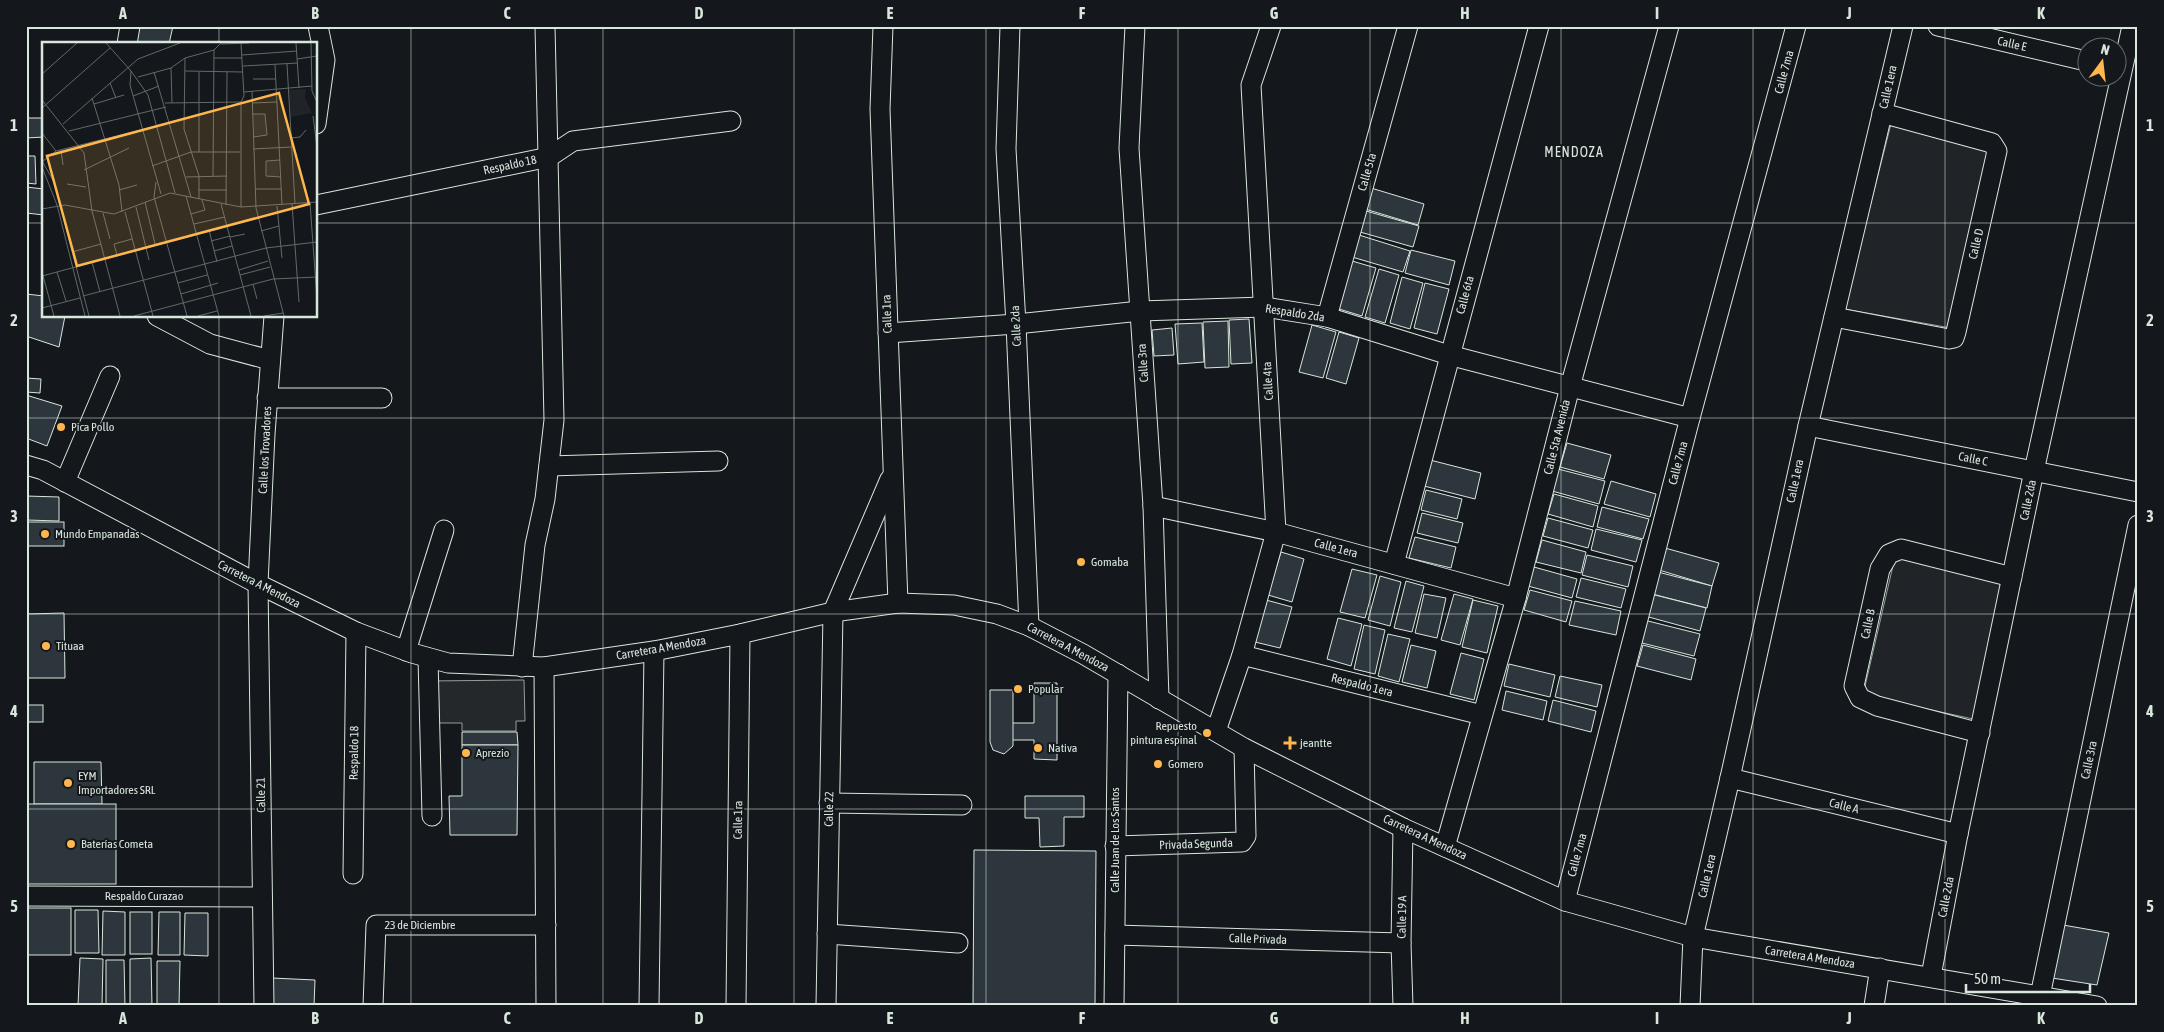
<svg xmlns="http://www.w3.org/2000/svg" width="2164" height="1032" viewBox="0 0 2164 1032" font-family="'Asap Condensed',sans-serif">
<rect width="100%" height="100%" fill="#14181c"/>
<g fill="#202428" stroke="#939e99">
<polygon points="1892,120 1992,148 1951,328 1844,309"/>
<polygon points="1895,557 2001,582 1973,719 1863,695"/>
</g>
<polygon fill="#24282b" stroke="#939e99" points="524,680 525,721 516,721 516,731 462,731 462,723 428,723 427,681"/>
<g fill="#2c363c" stroke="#d8e6dc">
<polygon points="140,26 173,26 169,44 135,44"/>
<polygon points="26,118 44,118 44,137 26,138"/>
<polygon points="26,156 35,156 36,184 26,183"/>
<polygon points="26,187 44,189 44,215 26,213"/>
<polygon points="1371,188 1424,204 1418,225 1365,209"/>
<polygon points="1366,211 1419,226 1413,247 1360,232"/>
<polygon points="1359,235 1410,251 1403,272 1352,257"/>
<polygon points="1411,250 1455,261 1449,285 1405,273"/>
<polygon points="1352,261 1376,268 1362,316 1339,309"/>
<polygon points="1379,269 1399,275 1385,323 1365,317"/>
<polygon points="1402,277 1423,283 1410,329 1390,323"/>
<polygon points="1425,283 1449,289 1437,334 1414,328"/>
<polygon points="26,294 44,296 44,316 65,316 59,347 26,336"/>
<polygon points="1249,319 1252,363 1231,364 1229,320"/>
<polygon points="1228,321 1229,367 1205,368 1203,322"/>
<polygon points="1202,323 1204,362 1178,364 1175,324"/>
<polygon points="1312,325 1336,332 1323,378 1299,372"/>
<polygon points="1172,328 1174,355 1154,356 1152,330"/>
<polygon points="1339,332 1359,338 1346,384 1326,378"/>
<polygon points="26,378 41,379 40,393 26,392"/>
<polygon points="26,395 62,406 47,446 26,438"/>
<polygon points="1567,443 1611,455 1604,479 1560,467"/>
<polygon points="1430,460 1481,473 1475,499 1424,486"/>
<polygon points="1558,469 1605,481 1599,504 1552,491"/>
<polygon points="1611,481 1656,494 1650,517 1604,504"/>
<polygon points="1426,490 1462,499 1457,519 1421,510"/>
<polygon points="1554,494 1598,506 1593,527 1548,514"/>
<polygon points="26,496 59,497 59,521 26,520"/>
<polygon points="1602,507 1649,519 1643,539 1597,527"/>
<polygon points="1422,513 1463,523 1458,543 1417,533"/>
<polygon points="1548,518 1593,530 1588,548 1543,536"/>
<rect x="26" y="522" width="38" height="24"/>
<polygon points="1596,529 1642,540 1636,562 1591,550"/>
<polygon points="1415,537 1456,547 1451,568 1409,558"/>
<polygon points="1542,540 1586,552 1581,573 1536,562"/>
<polygon points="1665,548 1719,563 1712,586 1659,570"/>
<polygon points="1281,552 1304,559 1292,602 1268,595"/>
<polygon points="1587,555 1633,566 1628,587 1582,575"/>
<polygon points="1534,567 1577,579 1572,598 1528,586"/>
<polygon points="1352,569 1377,575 1365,618 1340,612"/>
<polygon points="1658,572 1712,586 1707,608 1652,594"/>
<polygon points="1380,576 1401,582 1390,626 1368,620"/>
<polygon points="1581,578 1626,589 1621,608 1576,597"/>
<polygon points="1406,581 1424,586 1412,632 1394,628"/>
<polygon points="1530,590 1572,601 1566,622 1524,610"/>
<polygon points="1424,594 1446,598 1437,638 1415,633"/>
<polygon points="1454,594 1473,599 1460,645 1441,640"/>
<polygon points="1651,594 1706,608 1700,631 1645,616"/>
<polygon points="1266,600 1292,607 1280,648 1255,642"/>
<polygon points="1473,600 1498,606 1487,653 1462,647"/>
<polygon points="1575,601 1621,611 1616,635 1569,625"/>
<polygon points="64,613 65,678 26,678 26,614"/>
<polygon points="1338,618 1362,624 1351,666 1327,659"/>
<polygon points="1644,620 1700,634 1694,656 1638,642"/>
<polygon points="1364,625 1385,630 1375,674 1354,669"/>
<polygon points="1388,634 1410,639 1399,682 1378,676"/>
<polygon points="1411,645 1436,651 1427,688 1402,682"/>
<polygon points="1643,645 1696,659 1691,680 1637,666"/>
<polygon points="1461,653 1484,659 1474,700 1450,694"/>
<polygon points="1509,664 1555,675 1550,697 1504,686"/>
<polygon points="1560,676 1602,685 1597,707 1555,697"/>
<polygon points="1034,683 1057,683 1057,760 1034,759 1034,740 1008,740 1008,723 1034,723"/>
<polygon points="990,690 1013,690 1013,746 1004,754 993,750 990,742"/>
<polygon points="1506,691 1547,701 1543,720 1502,710"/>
<polygon points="1553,700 1596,711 1591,732 1548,721"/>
<rect x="26" y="705" width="17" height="17"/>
<polygon points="462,732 517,732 518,745 462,745"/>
<polygon points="462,745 518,745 517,835 450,835 449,796 462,796"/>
<polygon points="34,762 101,762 102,804 34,804"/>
<polygon points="1025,796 1084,796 1084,817 1064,817 1064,846 1040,847 1039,818 1025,818"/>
<rect x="26" y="804" width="90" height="80"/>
<polygon points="974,850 1096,851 1095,1006 973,1006"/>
<rect x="26" y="908" width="45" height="47"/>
<polygon points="75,910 98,910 99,953 75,953"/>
<polygon points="103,911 125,912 125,955 102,955"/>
<rect x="130" y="912" width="22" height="42"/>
<polygon points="159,912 180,912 180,955 158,955"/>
<polygon points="185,913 208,913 208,956 184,955"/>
<polygon points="2063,925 2109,933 2097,985 2052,978"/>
<polygon points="80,958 103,959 102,1006 78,1006"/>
<polygon points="151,958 152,1006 130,1006 130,959"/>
<polygon points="106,960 124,960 125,1006 106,1006"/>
<polygon points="157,961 180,961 179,1006 157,1006"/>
<polygon points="272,978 315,980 314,1006 272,1006"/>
</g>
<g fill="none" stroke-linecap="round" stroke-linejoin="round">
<defs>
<g id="minor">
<polyline points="883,26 880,109 898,603"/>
<polyline points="1010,26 1006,149 1016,324 1029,626"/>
<polyline points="1135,26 1129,148 1153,506 1159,699"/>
<polyline points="1938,26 2086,61"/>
<polyline points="127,44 130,26"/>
<polyline points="316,124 325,60 318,26"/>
<polyline points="316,205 549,157 573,141 731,121"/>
<polyline points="157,316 210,344 270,360"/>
<polyline points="1327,317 1408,26"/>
<polyline points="1834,317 1949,339 1954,338 1956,332 1997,151 1992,143 1882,113"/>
<polyline points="888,333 1016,324 1140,311 1264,307 1327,317 1449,355 1690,418"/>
<polyline points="267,398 382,398"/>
<polyline points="1808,426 2138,492"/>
<polyline points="26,465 43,470 258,584 356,632 412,653 448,663 544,667 654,651 740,634 833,612 898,603 954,605 997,614 1029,626 1083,654 1244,748 1403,828 1565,901 1693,937 2097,1006"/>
<polyline points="549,466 718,461"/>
<polyline points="65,482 110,376"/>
<polyline points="1153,506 1276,532 1516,598"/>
<polyline points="1394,564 1539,26"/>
<polyline points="406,651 444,530"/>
<polyline points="1242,655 1482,715"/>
<polyline points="428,658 432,816"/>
<polyline points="522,667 535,545 545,499 554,420 545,26"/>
<polyline points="544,667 546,1006"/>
<polyline points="1216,731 1242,655 1276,532 1251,85 1271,26"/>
<polyline points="1980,733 1877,706 1860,698 1854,686 1880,569 1889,554 1901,549 2012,577"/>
<polyline points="1730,778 1958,834"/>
<polyline points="829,803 962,805"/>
<polyline points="1115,846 1242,842 1246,836 1244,748"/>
<polyline points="1445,847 1516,598 1570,387 1669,26"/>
<polyline points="353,874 356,632"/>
<polyline points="26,896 262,897"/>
<polyline points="1565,901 1690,418 1796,26"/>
<polyline points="827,934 958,943"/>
<polyline points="1115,935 1401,943"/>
<polyline points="1931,976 1958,834 2034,471 2132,26"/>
<polyline points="2040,996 2138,525"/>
<polyline points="264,1006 258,584 265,434 274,316"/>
<polyline points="373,1006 376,925 546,925"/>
<polyline points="649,1006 654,651"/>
<polyline points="736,1006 740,634"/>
<polyline points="826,1006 833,612 890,479"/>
<polyline points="1114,1006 1118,674"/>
<polyline points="1403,1006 1401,943 1403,828"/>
<polyline points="1690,1006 1693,937 1730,778 1808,426 1903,26"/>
<polyline points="1874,1006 1880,968"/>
</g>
</defs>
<use href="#minor" stroke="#d8e6dc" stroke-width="21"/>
<use href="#minor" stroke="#14181c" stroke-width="19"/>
</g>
<path fill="none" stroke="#d8e6dc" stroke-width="1" stroke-opacity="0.55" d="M219,26V44M411,26V1006M603,26V1006M794,26V1006M986,26V1006M1178,26V1006M1370,26V1006M1561,26V1006M1753,26V1006M1945,26V1006M26,223H44M316,223H2138M219,316V1006M26,418H2138M26,614H2138M26,809H2138"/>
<g fill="#ffb74d" stroke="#14181c" stroke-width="2">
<circle cx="61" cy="427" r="5"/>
<circle cx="45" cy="534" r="5"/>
<circle cx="1081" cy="562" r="5"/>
<circle cx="46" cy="646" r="5"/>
<circle cx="1018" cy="689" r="5"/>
<circle cx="1207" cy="733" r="5"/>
<path d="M1287.5 735.5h5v5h5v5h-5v5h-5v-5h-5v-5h5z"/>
<circle cx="1038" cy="748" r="5"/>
<circle cx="466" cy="753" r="5"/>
<circle cx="1158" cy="764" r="5"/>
<circle cx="68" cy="783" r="5"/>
<circle cx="71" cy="844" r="5"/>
</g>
<g text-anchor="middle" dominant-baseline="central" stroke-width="4" stroke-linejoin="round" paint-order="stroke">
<g font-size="12" fill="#d8e6dc" stroke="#14181c">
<text transform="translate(2012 44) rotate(13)">Calle E</text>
<text transform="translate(1784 72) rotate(-75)">Calle 7ma</text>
<text transform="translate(1888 87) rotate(-77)">Calle 1era</text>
<text transform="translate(510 165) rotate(-12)">Respaldo 18</text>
<text transform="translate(1367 172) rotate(-74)">Calle 5ta</text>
<text transform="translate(1976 244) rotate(-77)">Calle D</text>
<text transform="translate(1465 295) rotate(-75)">Calle 6ta</text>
<text transform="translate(1295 313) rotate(9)">Respaldo 2da</text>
<text transform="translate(887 314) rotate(-92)">Calle 1ra</text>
<text transform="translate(1016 326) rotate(-93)">Calle 2da</text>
<text transform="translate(1143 363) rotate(-94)">Calle 3ra</text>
<text transform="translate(1268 381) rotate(-93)">Calle 4ta</text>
<text transform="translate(1557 437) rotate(-76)">Calle 5ta Avenida</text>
<text transform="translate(265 450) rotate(-87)">Calle los Trovadores</text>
<text transform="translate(1973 459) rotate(11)">Calle C</text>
<text transform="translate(1678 463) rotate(-75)">Calle 7ma</text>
<text transform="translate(1795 481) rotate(-78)">Calle 1era</text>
<text transform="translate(2028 500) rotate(-78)">Calle 2da</text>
<text transform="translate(1336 548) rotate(15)">Calle 1era</text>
<text transform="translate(259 584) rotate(27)">Carretera A Mendoza</text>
<text transform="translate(1868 624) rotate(-78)">Calle B</text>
<text transform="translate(1068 647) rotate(28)">Carretera A Mendoza</text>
<text transform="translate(661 648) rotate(-10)">Carretera A Mendoza</text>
<text transform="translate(1362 685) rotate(14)">Respaldo 1era</text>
<text transform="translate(354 753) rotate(-89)">Respaldo 18</text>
<text transform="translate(2089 760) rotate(-78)">Calle 3ra</text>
<text transform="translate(261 795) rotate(-91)">Calle 21</text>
<text transform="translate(1844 806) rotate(14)">Calle A</text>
<text transform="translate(829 809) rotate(-89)">Calle 22</text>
<text transform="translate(738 820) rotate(-89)">Calle 1ra</text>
<text transform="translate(1425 837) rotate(25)">Carretera A Mendoza</text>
<text transform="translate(1115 840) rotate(-90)">Calle Juan de Los Santos</text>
<text transform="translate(1196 844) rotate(-2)">Privada Segunda</text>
<text transform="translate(1577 855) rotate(-75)">Calle 7ma</text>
<text transform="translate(1707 876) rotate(-77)">Calle 1era</text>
<text x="144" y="896">Respaldo Curazao</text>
<text transform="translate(1946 897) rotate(-79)">Calle 2da</text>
<text transform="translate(1402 917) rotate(-89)">Calle 19 A</text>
<text x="420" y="925">23 de Diciembre</text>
<text transform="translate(1258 939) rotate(2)">Calle Privada</text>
<text transform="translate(1810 957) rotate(9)">Carretera A Mendoza</text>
</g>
<g font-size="12" fill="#d8e6dc" stroke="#14181c" text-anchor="start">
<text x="71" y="427">Pica Pollo</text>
<text x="55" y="534">Mundo Empanadas</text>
<text x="1091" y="562">Gomaba</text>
<text x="56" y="646">Tituaa</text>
<text x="1028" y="689">Popular</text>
<text x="1197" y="726" text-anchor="end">Repuesto<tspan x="1197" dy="14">pintura espinal</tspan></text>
<text x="1300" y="743">jeantte</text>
<text x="1048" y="748">Nativa</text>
<text x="476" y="753">Aprezio</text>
<text x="1168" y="764">Gomero</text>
<text x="78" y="776">EYM<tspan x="78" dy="14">Importadores SRL</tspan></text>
<text x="81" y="844">Baterías Cometa</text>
</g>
<g font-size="14" letter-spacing="1" fill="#d8e6dc" stroke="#14181c">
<text x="1574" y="152">MENDOZA</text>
</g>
</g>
<g transform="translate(42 42)">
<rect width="275" height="275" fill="#14181c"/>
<path d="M264,47L263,56L270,71L249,75L247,48ZM212,72H223L224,93L212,94ZM224,119H236L237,134L225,135Z" fill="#202428"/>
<path fill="none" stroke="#626a69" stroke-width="1" d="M64,1L89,29L88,43L119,152M254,1L257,46M269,1L270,49L275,60M179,2L207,1M200,13L255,9M143,16L142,87L157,134V157M172,16H200M255,17L275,14M245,22L253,162M233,23L240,163M201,24L256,21M129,26L130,61M89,29L106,53L133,151M143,29L201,30M112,30L149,155M0,32L35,1M96,35L129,26L143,16L172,8L179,1M211,37H234M68,41L74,56M210,49L214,166L242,274M202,50L270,44M91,54L117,44M50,56L77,143L80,170M0,58L42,111L50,169L78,274M123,61L199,60M210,61L235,60M52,62L82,53M0,66L68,6M210,72H223L225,93L211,95M271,74L275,105M21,82L96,17L138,1M27,89L124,65M0,91L14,109M249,96L258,95L264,88M211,107L249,105M19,108L21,123M157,110V30M238,118L224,119V134L239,135M0,119L12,140L47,274M1,119L14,109L127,81M110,124L149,110H198M0,125L15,163L43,274M42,128L87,106M171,134L172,8M144,135L185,134M114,140L112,155L145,274M25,142L44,145M213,147H239M77,148L95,143M157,148H185M144,154L177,274M103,160L113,202M268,161L275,257M179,162L209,274M250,162L257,260M184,163L185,30M235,164L240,216M94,165L107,218M199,165V60L202,54L199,1M0,167L23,163L72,172L128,151L199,165L275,160M83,170L111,274M61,171L68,197M149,172L163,168L160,158M152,182L183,175M167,188L175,220M219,189L237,184M188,195L203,192M169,199L188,194M172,209L190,204M30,210L59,202M75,213L72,202L90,197M50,220L58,250M197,228L226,219M0,230L12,274M15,230L24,259M198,233L228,225M0,234L216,176M136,241L165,233M211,242L215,257M139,252L176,241M41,254L224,206L275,200M0,266L38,256M92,274L231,237L275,235M156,274L175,269M222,274L241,271"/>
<path fill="#ffb74d" fill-opacity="0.15" stroke="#ffb74d" stroke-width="2.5" d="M237,51L267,162L35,224L5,114Z"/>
<rect width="275" height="275" fill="none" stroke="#d8e6dc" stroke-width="2.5"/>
</g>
<rect width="2164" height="1032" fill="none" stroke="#14181c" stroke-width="55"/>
<g transform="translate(2102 62) rotate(15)"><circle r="24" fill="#14181c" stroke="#626a69"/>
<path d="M0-4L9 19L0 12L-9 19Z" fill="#ffb74d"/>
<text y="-8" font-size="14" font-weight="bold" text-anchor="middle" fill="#d8e6dc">N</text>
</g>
<path d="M1966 984v8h124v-8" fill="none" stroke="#d8e6dc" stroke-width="2.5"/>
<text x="1974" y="984" font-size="15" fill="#d8e6dc" stroke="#14181c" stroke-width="4" paint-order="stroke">50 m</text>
<rect x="28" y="28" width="2108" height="976" fill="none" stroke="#d8e6dc" stroke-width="2"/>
<g font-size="16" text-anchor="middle" font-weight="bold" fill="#d8e6dc">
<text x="123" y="19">A</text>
<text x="315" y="19">B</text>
<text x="507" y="19">C</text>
<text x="699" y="19">D</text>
<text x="890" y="19">E</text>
<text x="1082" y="19">F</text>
<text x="1274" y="19">G</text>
<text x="1465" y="19">H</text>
<text x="1657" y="19">I</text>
<text x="1849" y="19">J</text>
<text x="2041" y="19">K</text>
<text x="14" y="131">1</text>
<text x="2150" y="131">1</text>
<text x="14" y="326">2</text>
<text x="2150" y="326">2</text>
<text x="14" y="522">3</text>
<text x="2150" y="522">3</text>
<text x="14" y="717">4</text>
<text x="2150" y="717">4</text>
<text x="14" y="912">5</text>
<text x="2150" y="912">5</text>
<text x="123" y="1024">A</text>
<text x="315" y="1024">B</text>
<text x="507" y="1024">C</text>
<text x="699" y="1024">D</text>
<text x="890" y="1024">E</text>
<text x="1082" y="1024">F</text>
<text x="1274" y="1024">G</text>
<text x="1465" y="1024">H</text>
<text x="1657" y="1024">I</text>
<text x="1849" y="1024">J</text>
<text x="2041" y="1024">K</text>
</g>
</svg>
